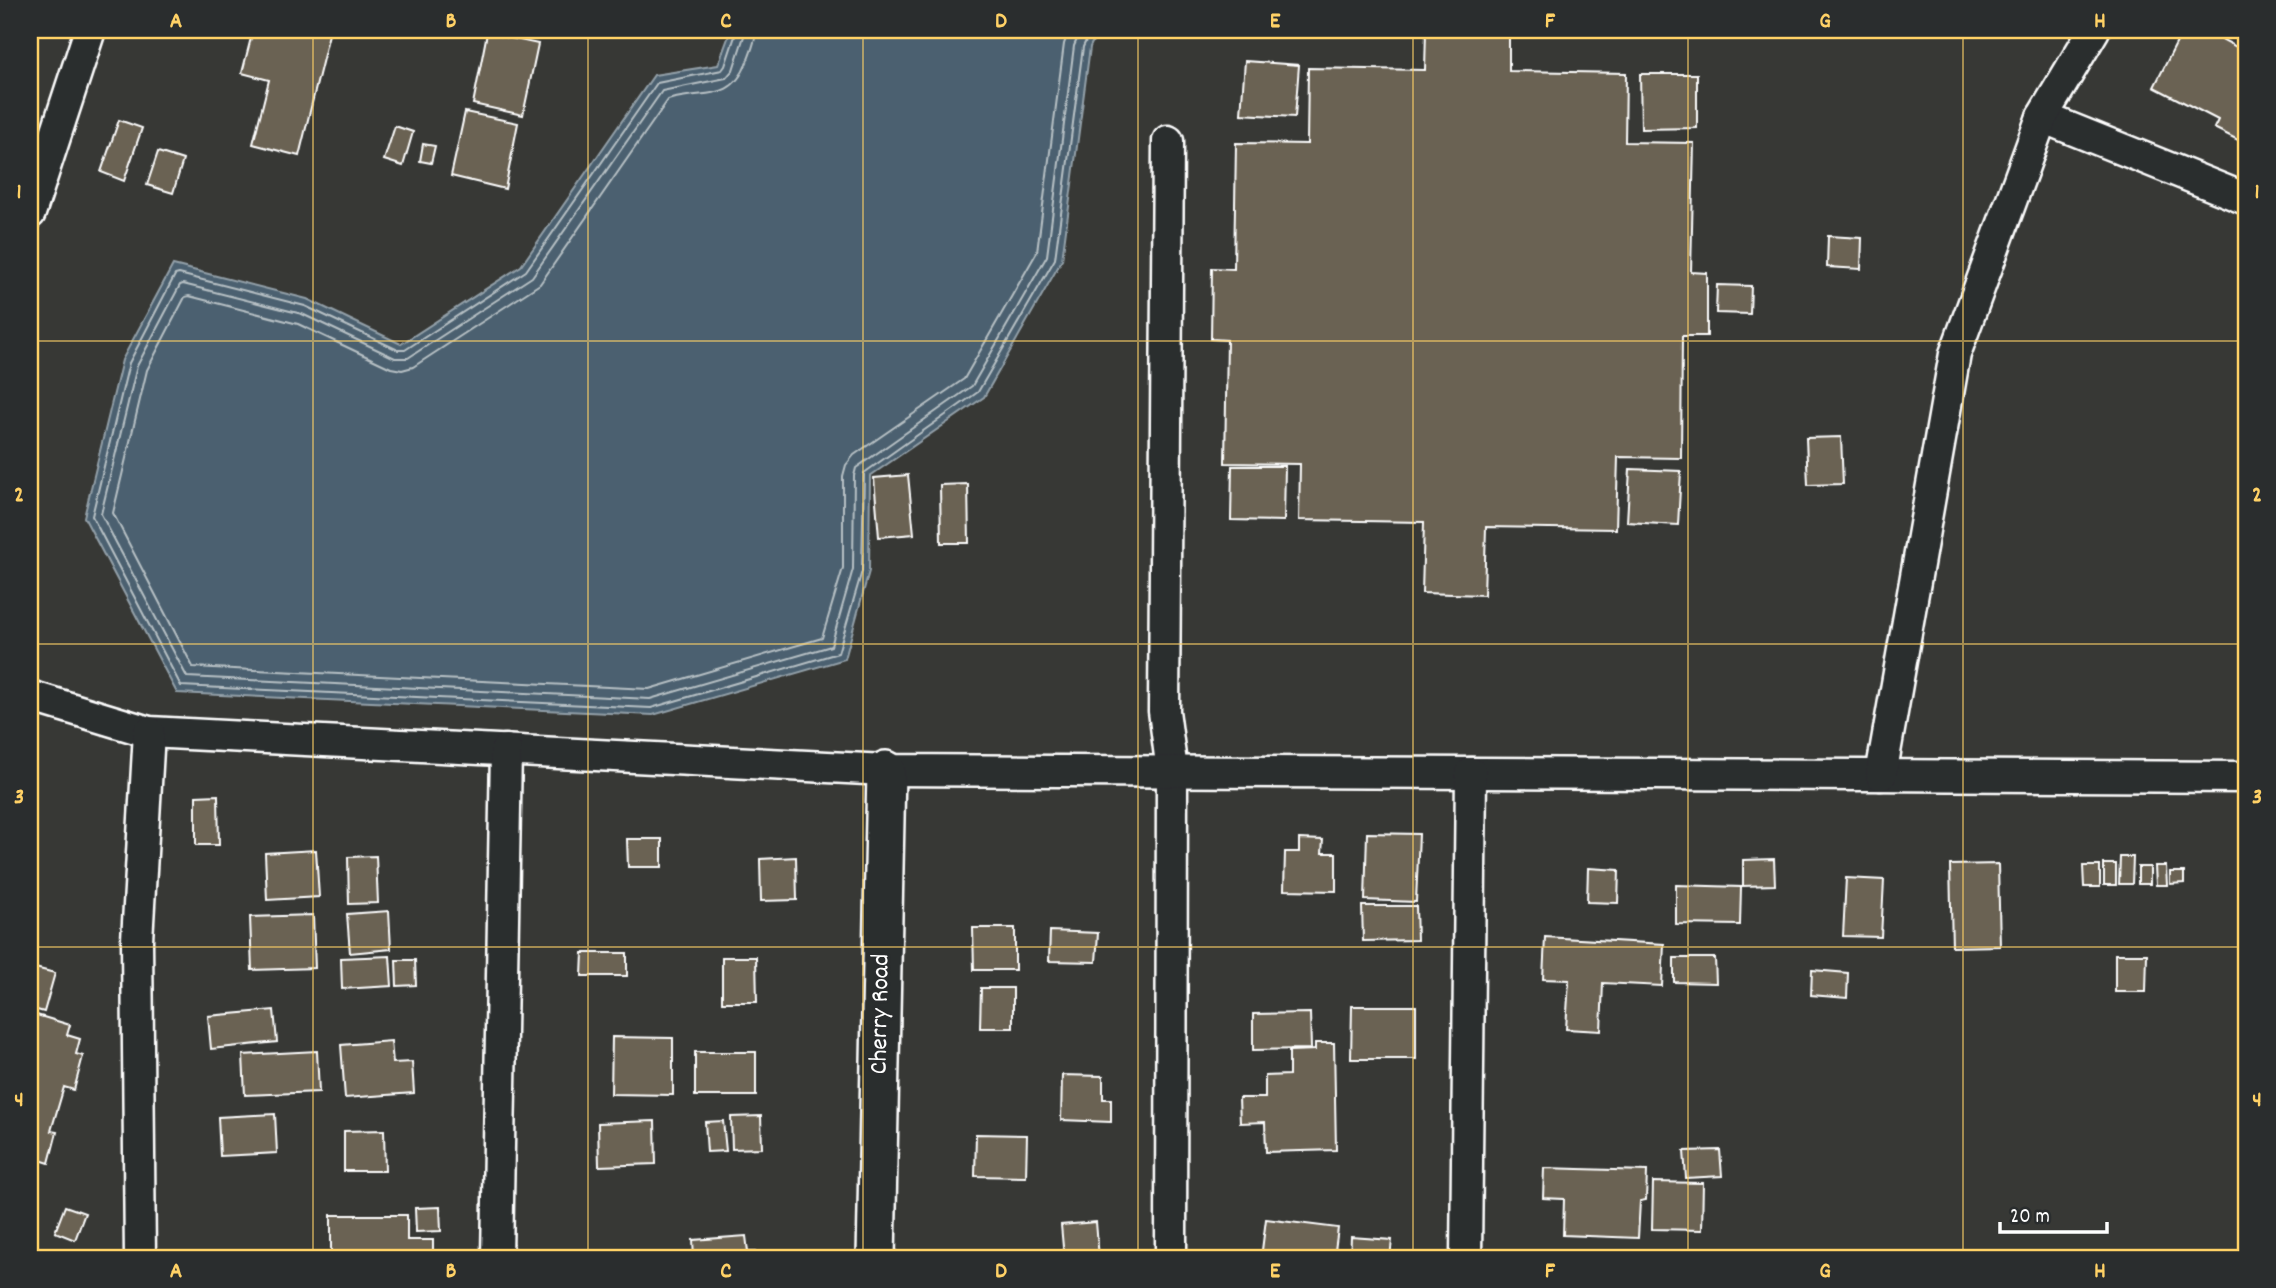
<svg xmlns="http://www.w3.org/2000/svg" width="2276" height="1288" viewBox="0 0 2276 1288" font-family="Dekko,sans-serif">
<rect width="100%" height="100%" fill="#373835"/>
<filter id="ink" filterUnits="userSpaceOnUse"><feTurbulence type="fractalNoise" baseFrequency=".0143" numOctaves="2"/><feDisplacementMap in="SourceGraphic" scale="14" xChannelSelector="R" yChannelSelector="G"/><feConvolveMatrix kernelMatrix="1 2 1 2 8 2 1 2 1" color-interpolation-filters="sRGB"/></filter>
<g filter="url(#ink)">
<polygon fill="#4b616f" stroke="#93a0a9" stroke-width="2" points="731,30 1098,30 1090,47 1062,260 984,397 870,476 869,571 845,659 653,715 177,693 84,517 122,360 173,265 307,299 401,344 521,266 654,75 718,65"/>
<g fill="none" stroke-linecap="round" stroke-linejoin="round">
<g stroke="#b7c0c5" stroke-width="2">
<polyline points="737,30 725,66 722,70 657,83 526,271 405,350 398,350 305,306 179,274 175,275 129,363 92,516 181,686 651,708 838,653 862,571 864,473 978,392 1055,259 1083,47 1091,30"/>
<polyline points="746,30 733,70 726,78 662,91 532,277 408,358 395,358 302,314 183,284 180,285 137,366 101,514 187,677 650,699 831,646 853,569 854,476 856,468 972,386 1047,256 1074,46 1081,30"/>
<path d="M756,30C756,41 751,51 747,62C731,104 704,89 668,100L540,284L413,367L402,370L391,368L298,324L189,296L185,297L147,370L113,513L193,667L649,689L822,638L843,568V476L846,465L854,455L964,379L1037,252L1064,44L1069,30"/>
</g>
</g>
<g fill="#6b6252" stroke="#fff" stroke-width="2">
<polygon points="253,30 330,30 299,156 253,144 269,80 242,73"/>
<polygon points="378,30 403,30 401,35"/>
<polygon points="1426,30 1509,30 1509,71 1626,73 1625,142 1694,143 1691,272 1707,273 1707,336 1682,336 1681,458 1618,457 1616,529 1486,527 1484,595 1422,593 1424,522 1299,520 1300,464 1225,463 1227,340 1211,339 1212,268 1234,269 1236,143 1307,144 1308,68 1425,70"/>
<polygon points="2183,30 2205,30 2246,52 2246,140 2244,143 2214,128 2218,120 2154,87"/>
<polygon points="487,33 538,44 523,115 473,104"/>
<polygon points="1245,61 1299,65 1295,117 1241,114"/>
<polygon points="1640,74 1697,74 1697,128 1641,129"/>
<polygon points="465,112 518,123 505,189 451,176"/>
<polygon points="119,120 142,128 124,181 101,172"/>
<polygon points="395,126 413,132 403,166 384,160"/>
<polygon points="423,144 435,146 431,163 420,161"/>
<polygon points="158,152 183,160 173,193 147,185"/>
<polygon points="1828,236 1862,238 1861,269 1827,267"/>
<polygon points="1717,285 1751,286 1750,314 1716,313"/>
<polygon points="1841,437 1843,484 1808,485 1806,438"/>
<polygon points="1232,466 1285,466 1284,521 1231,520"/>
<polygon points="1630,469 1681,471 1678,525 1627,522"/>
<polygon points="908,475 914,534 879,537 874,478"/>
<polygon points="968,484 969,543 941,543 940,485"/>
<polygon points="218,795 219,845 196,845 196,796"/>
<polygon points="1367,833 1419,834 1416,902 1365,900"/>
<polygon points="627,839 662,839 662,867 628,867"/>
<polygon points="1299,839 1323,840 1322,853 1336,853 1336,891 1284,890 1285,852 1299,852"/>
<polygon points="316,850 319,897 267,900 265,853"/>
<polygon points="376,856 378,903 349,904 348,857"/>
<polygon points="796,857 797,900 761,901 760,859"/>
<polygon points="2120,857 2133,857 2132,884 2119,884"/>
<polygon points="1774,859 1775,885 1743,886 1743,860"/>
<polygon points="1998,864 2000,946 1952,947 1950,865"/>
<rect x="2104" y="864" width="12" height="21"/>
<polygon points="2083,866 2100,866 2100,887 2084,887"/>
<polygon points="2155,866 2166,866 2167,885 2156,885"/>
<rect x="2138" y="867" width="12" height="17"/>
<polygon points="1588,868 1619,870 1618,903 1587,902"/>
<polygon points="2170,872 2184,872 2184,883 2170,884"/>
<polygon points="1846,878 1884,880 1881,937 1843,936"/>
<polygon points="1676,885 1741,887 1740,925 1676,924"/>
<polygon points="1362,906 1416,906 1417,940 1363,941"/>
<polygon points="389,911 391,949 350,953 347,914"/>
<polygon points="313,915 315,968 252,970 250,917"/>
<polygon points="973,928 1015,928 1015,970 974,970"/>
<polygon points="1050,931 1098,933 1096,962 1049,961"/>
<polygon points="1545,937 1664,944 1662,986 1603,983 1601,1031 1566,1029 1569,980 1543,979"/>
<polygon points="583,953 627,953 627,976 582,976"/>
<polygon points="2115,954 2147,954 2146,992 2115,992"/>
<polygon points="390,956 392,986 342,989 341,958"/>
<polygon points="722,957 756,957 757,1002 722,1002"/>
<polygon points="1674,958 1715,958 1716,983 1674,982"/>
<polygon points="396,960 415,960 416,985 397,986"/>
<polygon points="31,967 55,973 44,1012 30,1008"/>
<polygon points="1812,970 1848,973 1847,998 1811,995"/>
<polygon points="981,988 1013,988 1013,1028 980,1028"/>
<polygon points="1352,1006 1416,1006 1416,1059 1351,1059"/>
<polygon points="274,1010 277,1042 211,1049 208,1016"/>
<polygon points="30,1013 70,1025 67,1035 80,1039 76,1054 83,1056 74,1090 64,1087 51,1131 57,1132 49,1163 37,1159 31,1177"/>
<polygon points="1310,1013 1311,1049 1253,1050 1253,1014"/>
<polygon points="612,1037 673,1038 673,1095 611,1094"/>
<polygon points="391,1041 393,1063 412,1062 414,1093 345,1098 341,1045"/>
<polygon points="1315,1043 1334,1043 1336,1150 1266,1152 1265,1122 1240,1123 1239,1098 1265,1098 1265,1076 1289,1075 1289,1051 1315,1050"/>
<polygon points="317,1051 319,1092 245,1095 243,1055"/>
<rect x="695" y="1052" width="61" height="44"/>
<polygon points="1062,1075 1103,1076 1103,1099 1111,1099 1111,1122 1061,1120"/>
<polygon points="275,1114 277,1153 220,1156 218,1117"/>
<polygon points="761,1116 762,1148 732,1149 731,1117"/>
<polygon points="655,1121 656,1164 599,1166 598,1123"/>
<polygon points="723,1121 726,1151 707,1152 705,1122"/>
<polygon points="384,1130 385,1171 344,1171 344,1131"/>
<polygon points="976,1134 1027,1135 1026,1177 975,1176"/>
<polygon points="1720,1150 1722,1176 1686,1178 1684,1151"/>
<polygon points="1544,1168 1647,1171 1646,1200 1640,1201 1638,1238 1563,1235 1564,1199 1543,1198"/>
<polygon points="1653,1182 1703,1183 1702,1230 1652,1229"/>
<polygon points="65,1206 85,1213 75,1240 55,1232"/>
<polygon points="440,1207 441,1231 416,1232 415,1208"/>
<polygon points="331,1215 407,1215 407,1240 433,1240 433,1258 331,1258"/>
<polygon points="1266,1219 1338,1228 1334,1258 1261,1258"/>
<polygon points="1096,1222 1099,1258 1064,1258 1061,1225"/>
<polygon points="746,1236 748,1252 758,1252 759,1258 694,1258 693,1240"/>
<polygon points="1351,1237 1392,1240 1390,1258 1350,1258"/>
<rect x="633" y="1254" width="35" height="4"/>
</g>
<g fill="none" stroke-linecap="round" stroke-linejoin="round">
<defs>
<g id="minor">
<polyline points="2042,117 2246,199"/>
<polyline points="1168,141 1164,711 1172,771 1171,1258"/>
<polyline points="30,213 90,30"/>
<polyline points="30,696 149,732 886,770 2246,777"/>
<polyline points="1881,775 1955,354 2042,117 2094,30"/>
<polyline points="140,1258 137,940 149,732"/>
<polyline points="497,1258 506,750"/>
<polyline points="1466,1258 1471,773"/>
</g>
<polyline id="tertiary" points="876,1258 886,770"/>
</defs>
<use href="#minor" stroke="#fff" stroke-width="35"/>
<use href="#tertiary" stroke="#fff" stroke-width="42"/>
<use href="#minor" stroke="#2a2d2e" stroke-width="30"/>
<use href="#tertiary" stroke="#2a2d2e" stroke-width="37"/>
</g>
</g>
<path fill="none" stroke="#ffd166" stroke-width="2" stroke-opacity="0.55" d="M313,30V1258M588,30V1258M863,30V1258M1138,30V1258M1413,30V1258M1688,30V1258M1963,30V1258M30,341H2246M30,644H2246M30,947H2246"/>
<g text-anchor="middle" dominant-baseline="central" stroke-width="6" stroke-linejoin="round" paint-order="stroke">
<g font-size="26" fill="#fff" stroke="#2a2d2e">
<text transform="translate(881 1014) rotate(-89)">Cherry Road</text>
</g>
</g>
<rect width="2276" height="1288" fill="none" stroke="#2a2d2e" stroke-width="77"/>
<path d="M2000 1222v10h107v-10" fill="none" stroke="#ffffff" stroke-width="3.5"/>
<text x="2010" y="1222" font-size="21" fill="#ffffff" stroke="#2a2d2e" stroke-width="5" paint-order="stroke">20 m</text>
<rect x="38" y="38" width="2200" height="1212" fill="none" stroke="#ffd166" stroke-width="2.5"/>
<g font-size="23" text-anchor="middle" font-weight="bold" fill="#ffd166">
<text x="176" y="27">A</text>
<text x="451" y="27">B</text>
<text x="726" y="27">C</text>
<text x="1001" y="27">D</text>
<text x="1275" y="27">E</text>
<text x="1550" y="27">F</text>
<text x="1825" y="27">G</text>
<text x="2100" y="27">H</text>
<text x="19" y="198">1</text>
<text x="2257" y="198">1</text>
<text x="19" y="501">2</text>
<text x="2257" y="501">2</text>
<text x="19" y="803">3</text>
<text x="2257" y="803">3</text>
<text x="19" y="1106">4</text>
<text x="2257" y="1106">4</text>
<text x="176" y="1277">A</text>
<text x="451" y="1277">B</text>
<text x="726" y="1277">C</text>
<text x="1001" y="1277">D</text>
<text x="1275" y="1277">E</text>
<text x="1550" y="1277">F</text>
<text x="1825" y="1277">G</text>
<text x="2100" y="1277">H</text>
</g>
</svg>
